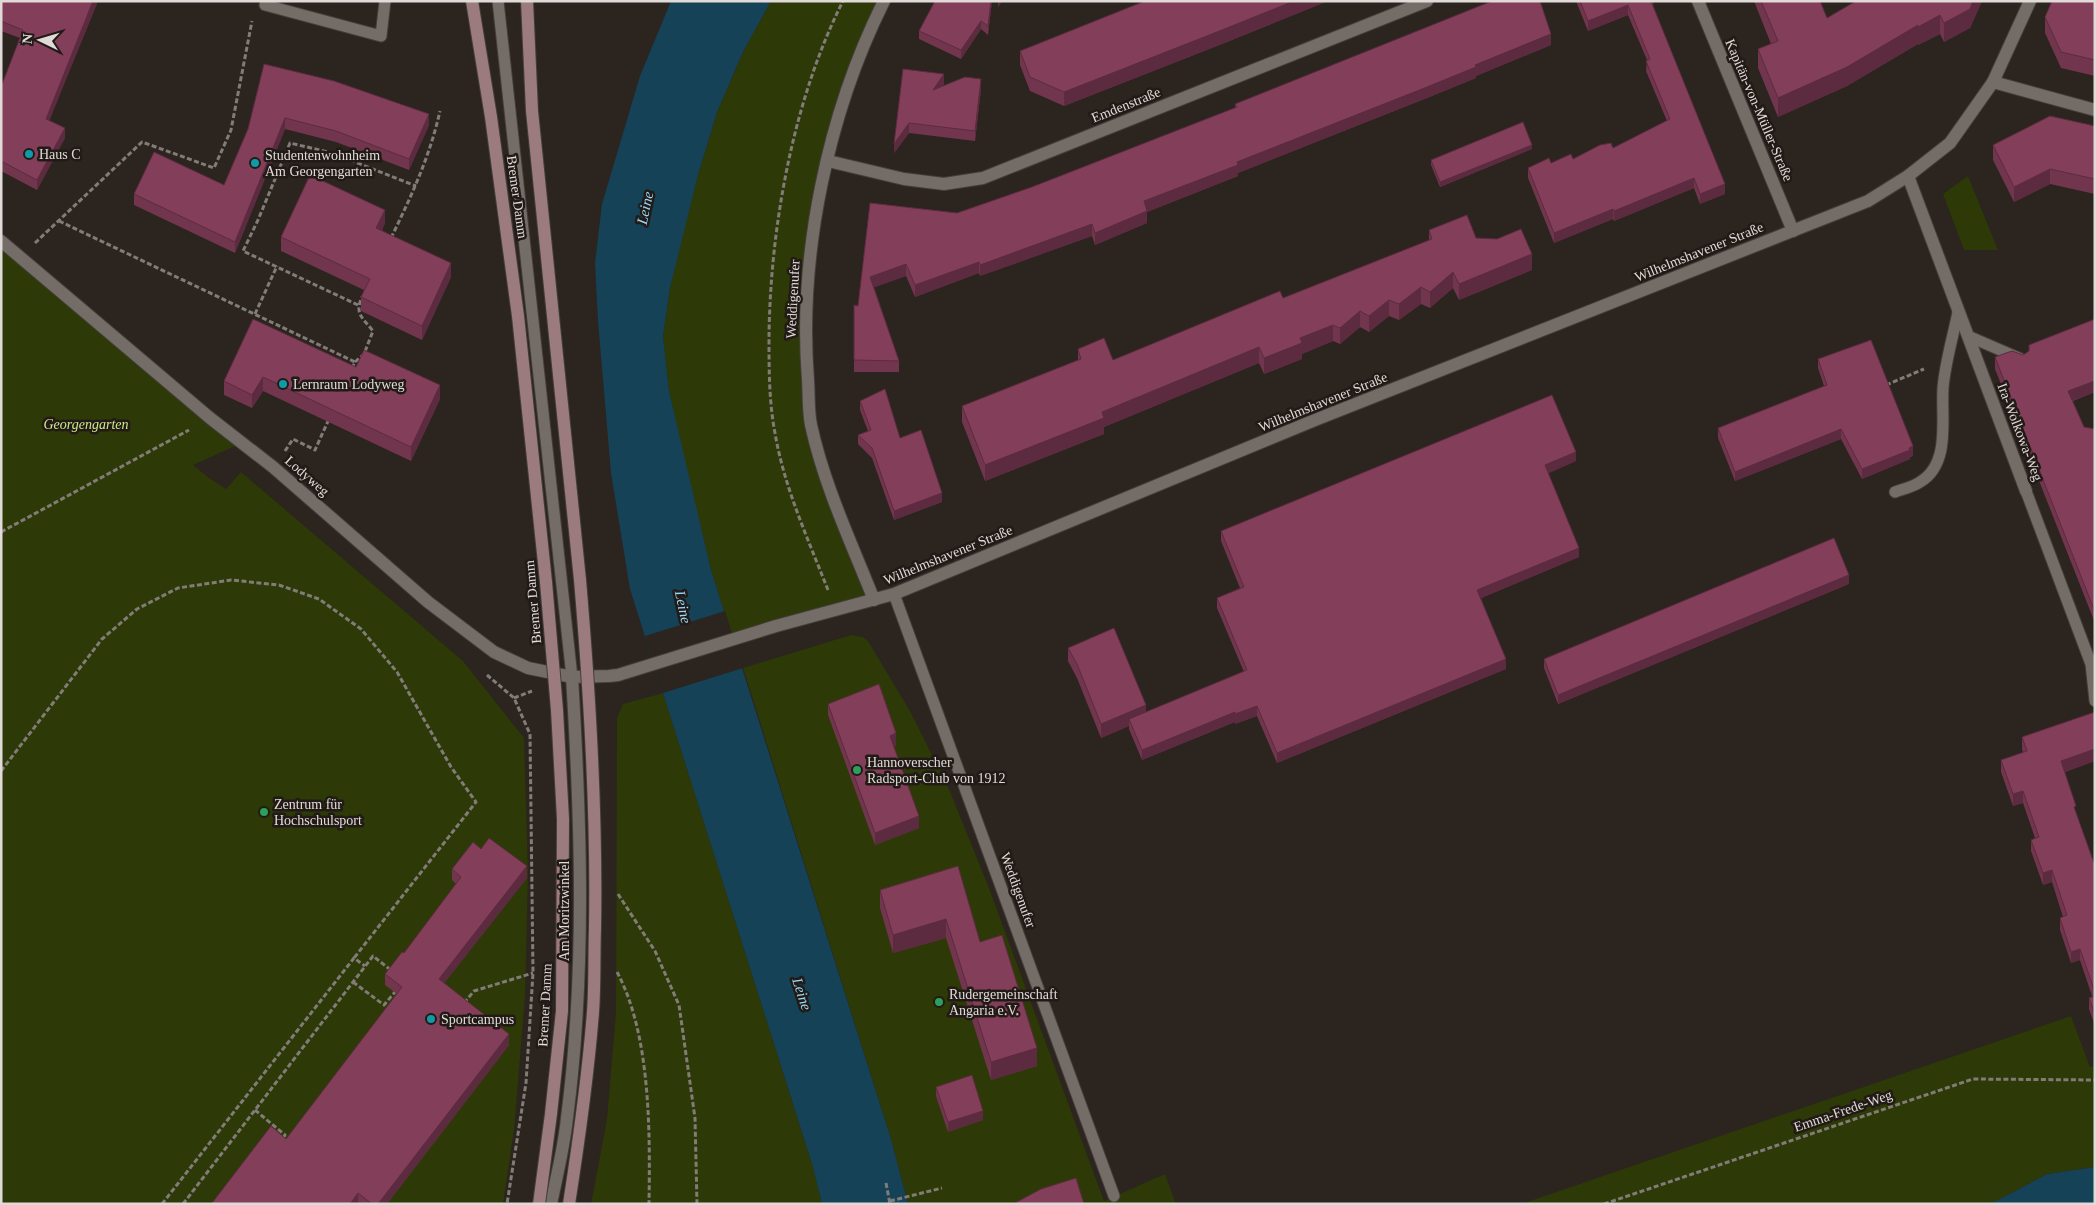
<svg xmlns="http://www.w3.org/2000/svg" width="2096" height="1205" viewBox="0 0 2096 1205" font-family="'Times New Roman',serif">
<rect width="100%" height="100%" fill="#2b241f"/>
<g fill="#2d3906">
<polygon points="771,1 884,1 844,103 808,282 811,423 874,600 733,639 711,570 688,477 669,391 663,336 670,288 682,236 698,175 717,112 743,52"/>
<polygon points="1968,176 1998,250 1964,250 1943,194"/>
<polygon points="1,242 242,443 193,465 209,478 226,489 241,472 463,661 524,738 528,874 525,997 514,1130 503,1204 1,1204"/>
<polygon points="851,635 863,637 868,641 910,711 949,789 989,888 1104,1201 1165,1174 1176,1204 908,1204 891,1139 743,668"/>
<polygon points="663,693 813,1167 822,1204 591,1204 607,1119 616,1012 617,718 623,704"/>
<polygon points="2071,1016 2090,1067 2095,1066 2095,1167 2047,1174 1996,1201 1985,1204 1521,1204"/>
</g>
<g fill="#154257">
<polygon points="671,1 771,1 743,52 717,112 698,175 670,288 663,336 669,391 711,570 891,1139 908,1204 822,1204 813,1167 630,589 611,473 598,321 595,263 602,204 640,76"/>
<polygon points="2095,1167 2095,1204 1985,1204 1996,1201 2047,1174"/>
</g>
<polygon fill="#2b241f" points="725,611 743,668 663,693 645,636"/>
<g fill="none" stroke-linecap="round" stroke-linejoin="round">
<defs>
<g id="service">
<polyline points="498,1 572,677"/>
<polyline points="265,5 381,36 385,1"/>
<polyline points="1968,336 2021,359"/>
<polyline points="2026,491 2091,664 2095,701"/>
<path d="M1895,492C1903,489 1913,487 1920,482C1951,464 1941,418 1943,388C1945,363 1953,337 1958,312"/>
<polyline points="894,594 1114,1196"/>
</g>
<g id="minor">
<polyline points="1698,1 1793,231"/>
<polyline points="1993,82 2095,110"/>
<polyline points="828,161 904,179 944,184 983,178 1427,1"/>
<polyline points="1908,176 2026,491"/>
<polyline points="1,241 210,418 273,467 428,602 494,652 528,668 572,677 609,676 618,675 776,626 894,594 1315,420 1868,201 1908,176 1950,143 1993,82 2030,1"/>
<path d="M874,600C851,542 824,485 811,425C808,410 809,394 808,380C798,255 828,113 884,1"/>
<path d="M551,1204C557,1175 564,1147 567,1118C586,971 581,824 572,677"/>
</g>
<polyline id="secondary" points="527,1 532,111 580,580"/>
</defs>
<use href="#service" stroke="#443e3b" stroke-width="13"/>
<use href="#minor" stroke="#443e3b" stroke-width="14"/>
<use href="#secondary" stroke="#443e3b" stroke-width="14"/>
<g stroke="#827c78" stroke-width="3" stroke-dasharray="5 2.5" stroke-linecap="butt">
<polyline points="59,221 355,362 351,370"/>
<path d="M391,238C411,197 430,156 440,111"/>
<polyline points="35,243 142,142 214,168 231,130 252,21"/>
<polyline points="358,305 243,251 258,220 290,143 332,153 416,186"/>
<polyline points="255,314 277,266"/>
<path d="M355,362L364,354L373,331C363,318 354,314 362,297"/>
<polyline points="1886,385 1924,369"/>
<polyline points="285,451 293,439 315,450 329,419"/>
<polyline points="1,532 189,430"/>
<path d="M828,590C808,539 784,487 775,433C769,402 769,370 769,338C770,228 793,100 843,1"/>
<polyline points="487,675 514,698 530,734 533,973 526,1083 507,1204"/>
<polyline points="514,698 532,691"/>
<polyline points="1,771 102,639 137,609 178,588 231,580 279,585 319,599 361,629 397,672 451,767 476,802 354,958"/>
<polyline points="618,894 655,951 679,1005 695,1118 697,1204"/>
<path d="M617,972C651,1035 650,1133 649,1204"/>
<polyline points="353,982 384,1005 395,992"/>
<polyline points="464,1003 474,991 533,973"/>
<polyline points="255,1110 285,1135 282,1140"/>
<polyline points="886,1183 890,1204"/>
<polyline points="890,1201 942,1188"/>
<polyline points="162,1204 354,958 365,966"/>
<polyline points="183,1204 373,956 392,971"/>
<polyline points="1604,1204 1973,1079 2095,1080"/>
</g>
<use href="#service" stroke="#746c66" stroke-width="11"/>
<use href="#minor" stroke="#746c66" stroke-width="12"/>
<use href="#secondary" stroke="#9b7b7d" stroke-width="12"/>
<defs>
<g id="secondary-bridge">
<polyline points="472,1 491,117 518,316 546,582 557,710 563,819 562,1011 551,1114 539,1204"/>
<path d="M569,1204C579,1140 588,1076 593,1012C595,984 594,956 595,928C597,812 590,696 580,580"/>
</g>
</defs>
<use href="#secondary-bridge" stroke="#443e3b" stroke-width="14" stroke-linecap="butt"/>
<use href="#secondary-bridge" stroke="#9b7b7d" stroke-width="12"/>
</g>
<g fill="#71354d">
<polygon points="1,1 98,1 49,120 65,138 37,190 1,171 1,87 20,38 1,31"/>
<polygon points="935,1 992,1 988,35 981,29 961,59 919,39 919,31"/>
<polygon points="1145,1 1328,1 1222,44 1064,106 1030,91 1020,65 1020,51"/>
<polygon points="1576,1 1654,1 1654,4 1652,5 1725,194 1700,204 1694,188 1614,221 1613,219 1554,243 1528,178 1528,168 1573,159 1613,148 1667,121 1646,71 1647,60 1628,15 1588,31"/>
<polygon points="1754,1 1820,1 1827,18 1982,1 1970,28 1944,42 1940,34 1918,45 1918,44 1847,86 1778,117 1758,68 1758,49 1771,44"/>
<polygon points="2095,1 2095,76 2061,68 2045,33 2045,17"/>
<polygon points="1551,45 1476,76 1476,78 1427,98 1238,173 1238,176 1147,212 1147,223 1095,245 1092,236 980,276 979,273 915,297 906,276 874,287 899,361 899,372 854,372 854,305 858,306 870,203 957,213 1032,187 1235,108 1235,104"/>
<polygon points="903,69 944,84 942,86 981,89 975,141 909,133 894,153"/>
<polygon points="334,81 429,125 409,170 336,142 285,129 235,253 134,205 134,194 224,185 248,129"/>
<polygon points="2095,126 2095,194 2050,184 2014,202 1993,160 1993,145"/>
<polygon points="1532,149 1440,187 1431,165 1431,160"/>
<polygon points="385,223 382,230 451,277 422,340 361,311 361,297 364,290 281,251 281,237"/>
<polygon points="1429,230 1476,238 1532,270 1459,300 1453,288 1430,308 1421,304 1399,320 1389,316 1369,332 1360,327 1340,344 1333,341 1302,354 1302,359 1264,374 1259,363 1104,427 1104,434 985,481 962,422 962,406 1078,360 1078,349 1113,360 1283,298 1429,241"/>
<polygon points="2023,355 2095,392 2073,401 2084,427 2095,429 2095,623 1995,369 1995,357"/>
<polygon points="1818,359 1913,456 1910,457 1910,459 1862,479 1841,439 1735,481 1718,438 1718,428 1824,386 1818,368"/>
<polygon points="356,367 440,399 411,461 263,391 252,408 224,395 224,381"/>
<polygon points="860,401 900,438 942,502 894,520 872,458 858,444 858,435 868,431 860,410"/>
<polygon points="1576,461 1548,473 1579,557 1481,598 1506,669 1277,763 1257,716 1235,724 1235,722 1142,760 1129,729 1129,726 1101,738 1077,678 1068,661 1068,648 1146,712 1244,672 1217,608 1217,598 1240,588 1221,541 1221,531"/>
<polygon points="1849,584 1558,704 1544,668 1544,659"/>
<polygon points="828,704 896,745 894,746 919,828 875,845 828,715"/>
<polygon points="2022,737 2095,761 2065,772 2076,815 2095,866 2095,1026 2089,1009 2089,998 2092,996 2080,960 2071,963 2060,930 2060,918 2063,917 2052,882 2043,885 2031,851 2031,840 2035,838 2023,803 2013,806 2001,772 2001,760 2023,753 2022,749"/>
<polygon points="481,849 527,878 444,983 509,1045 387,1204 212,1204 212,1203 286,1139 397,994 385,985 385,974 404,953 456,884 452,880 452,869"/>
<polygon points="958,866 980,942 1037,1066 991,1080 946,938 893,953 880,908 880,890"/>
<polygon points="936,1087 983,1120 948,1132 936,1096"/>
</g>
<g fill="#5c2b3f">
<polygon points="93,1 98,1 46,129 46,119"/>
<polygon points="991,1 992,1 988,35 988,26"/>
<polygon points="998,1 1002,1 998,8"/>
<polygon points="1294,1 1328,1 1222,44 1064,106 1064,92"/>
<polygon points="1648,1 1654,1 1654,4 1648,6"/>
<polygon points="1973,1 1982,1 1970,28 1944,42 1944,23"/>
<polygon points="1628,5 1628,15 1588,31 1588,21"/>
<polygon points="1940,15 1940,34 1918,45 1918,27"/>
<polygon points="981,21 981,29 961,59 961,50"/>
<polygon points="1918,25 1918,44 1847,86 1778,117 1778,98"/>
<polygon points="1551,34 1551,45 1476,76 1476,78 1427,98 1238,173 1238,176 1147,212 1147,223 1095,245 1095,233 1144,201 1237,162"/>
<polygon points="944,74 944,84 933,99 933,90"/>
<polygon points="981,79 981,89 975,141 975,131"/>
<polygon points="429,114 429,125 409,170 409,159"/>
<polygon points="285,118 285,129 235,253 235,242"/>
<polygon points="909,123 909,133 894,153 894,144"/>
<polygon points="65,128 65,138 37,190 37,180"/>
<polygon points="1532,145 1532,149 1440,187 1440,182"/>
<polygon points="2050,169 2050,184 2014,202 2014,187"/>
<polygon points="1694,178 1694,188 1614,221 1614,211"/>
<polygon points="1725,184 1725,194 1700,204 1700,194"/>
<polygon points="1613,209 1613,219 1554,243 1554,233"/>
<polygon points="385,210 385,223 376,242 376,228"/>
<polygon points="1092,224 1092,236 980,276 980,265"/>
<polygon points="1532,254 1532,270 1459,300 1459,284"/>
<polygon points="979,262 979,273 915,297 915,285"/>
<polygon points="451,263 451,277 422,340 422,326"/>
<polygon points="906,264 906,276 870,289 870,277"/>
<polygon points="1453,272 1453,288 1430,308 1430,292"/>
<polygon points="1421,287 1421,304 1399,320 1399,304"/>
<polygon points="1389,300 1389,316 1369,332 1369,316"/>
<polygon points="1360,311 1360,327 1340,344 1340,328"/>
<polygon points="1333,325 1333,341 1302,354 1302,359 1264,374 1264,358 1300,338"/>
<polygon points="1259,347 1259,363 1104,427 1104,434 985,481 985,465 1102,412"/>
<polygon points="263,377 263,391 252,408 252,395"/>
<polygon points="2095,381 2095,392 2068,402 2068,391"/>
<polygon points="440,385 440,399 411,461 411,447"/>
<polygon points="1841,429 1841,439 1735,481 1735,472"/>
<polygon points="1913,446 1913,456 1910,457 1910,459 1862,479 1862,469"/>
<polygon points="1576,452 1576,461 1545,475 1545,465"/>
<polygon points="942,493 942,502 894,520 894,511"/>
<polygon points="1579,548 1579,557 1477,600 1477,590"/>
<polygon points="1849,575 1849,584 1558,704 1558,695"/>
<polygon points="1506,659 1506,669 1277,763 1277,753"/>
<polygon points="1146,705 1146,719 1129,719 1129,726 1101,738 1101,724"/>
<polygon points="1257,706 1257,716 1235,724 1235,714"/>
<polygon points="1235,712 1235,722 1142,760 1142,750"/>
<polygon points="896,733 896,745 890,748 890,736"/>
<polygon points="2095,749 2095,761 2061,773 2061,761"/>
<polygon points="2023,791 2023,803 2013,806 2013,794"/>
<polygon points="919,816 919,828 875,845 875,833"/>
<polygon points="527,866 527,878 439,990 439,979"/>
<polygon points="2052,870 2052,882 2043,885 2043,873"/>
<polygon points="946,919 946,938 893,953 893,935"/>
<polygon points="2080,949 2080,960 2071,963 2071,952"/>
<polygon points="509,1034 509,1045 387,1204 378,1204"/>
<polygon points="1037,1048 1037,1066 991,1080 991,1062"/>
<polygon points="983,1111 983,1120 948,1132 948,1122"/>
<polygon points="358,1193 358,1204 350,1204"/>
</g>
<g fill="#833e5a" stroke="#5c2b3f">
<polygon points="1,1 93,1 46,119 65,128 37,180 1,161 1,87 23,30 1,21"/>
<polygon points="935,1 991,1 988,26 981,21 961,50 919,31"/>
<polygon points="1145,1 1294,1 1222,30 1064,92 1030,77 1020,51"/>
<polygon points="1492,1 1540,1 1551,34 1475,65 1476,67 1427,87 1237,162 1238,165 1144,201 1147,211 1095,233 1092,224 980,265 979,262 915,285 906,264 870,277 899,361 854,360 854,305 858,306 870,203 957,213 1032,187 1237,107 1235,104"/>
<polygon points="1580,1 1651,1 1725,184 1700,194 1694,178 1614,211 1613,209 1554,233 1528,168 1549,158 1551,163 1571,154 1573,159 1600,145 1611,143 1613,148 1670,119 1646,61 1650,59 1628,5 1588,21"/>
<polygon points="1761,1 1820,1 1827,18 1856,1 1973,1 1970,9 1944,23 1940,15 1918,27 1918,25 1847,67 1778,98 1758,49 1778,41"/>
<polygon points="2052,1 2095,1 2095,60 2061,52 2045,17"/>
<polygon points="264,64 334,81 429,114 409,159 336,131 285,118 235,242 134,194 154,152 224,185 248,129"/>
<polygon points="903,69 944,74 933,90 965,77 981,79 975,131 909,123 894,144"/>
<polygon points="2050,116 2095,126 2095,179 2050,169 2014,187 1993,145"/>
<polygon points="1523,122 1532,145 1440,182 1431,160"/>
<polygon points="310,175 385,210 376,228 451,263 422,326 361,297 370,279 281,237"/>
<polygon points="1467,215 1476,238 1497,239 1521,229 1532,254 1459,284 1453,272 1430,292 1421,287 1399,304 1389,300 1369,316 1360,311 1340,328 1333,325 1300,338 1302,343 1264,358 1259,347 1102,412 1104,418 985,465 962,406 1081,359 1078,349 1104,338 1113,360 1280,291 1283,298 1432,239 1429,230"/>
<polygon points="253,319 356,367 364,350 440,385 411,447 263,377 252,395 224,381"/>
<polygon points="2095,319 2095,381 2068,391 2084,427 2095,429 2095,612 1995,357 2012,351 2023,355 2029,351 2029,345"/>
<polygon points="1871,340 1913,446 1909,448 1910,450 1862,469 1841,429 1735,472 1718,428 1827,385 1818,359"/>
<polygon points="885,389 900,438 921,430 942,493 894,511 872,448 858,435 871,430 860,401"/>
<polygon points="1552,395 1576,452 1545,465 1579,548 1477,590 1506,659 1277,753 1257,706 1235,714 1235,712 1142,750 1129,719 1247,670 1217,598 1244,587 1221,531"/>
<polygon points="1834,538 1849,575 1558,695 1544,659"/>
<polygon points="1114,628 1146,705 1101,724 1077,664 1068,648"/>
<polygon points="879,684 896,733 890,736 919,816 875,833 828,704"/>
<polygon points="2095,712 2095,749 2061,761 2076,806 2074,807 2095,866 2095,992 2080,949 2071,952 2060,918 2067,915 2052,870 2043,873 2031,840 2039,837 2023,791 2013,794 2001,760 2027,751 2022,737"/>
<polygon points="489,838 527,866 439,979 509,1034 378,1204 372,1204 358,1193 350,1204 213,1204 212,1203 271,1126 286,1139 402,987 385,974 402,952 404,953 461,877 452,869 473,842 481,849"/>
<polygon points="958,866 980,942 1002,935 1037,1048 991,1062 946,919 893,935 880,890"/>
<polygon points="2095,996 2095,1014 2089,998"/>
<polygon points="972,1075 983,1111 948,1122 936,1087"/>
<polygon points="1076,1178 1084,1204 1013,1204 1041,1189"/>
</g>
<g fill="#0f9aa8" stroke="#211a16" stroke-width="2">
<circle cx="29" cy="154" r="5"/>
<circle cx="255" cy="163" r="5"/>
<circle cx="283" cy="384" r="5"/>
<circle cx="431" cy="1019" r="5"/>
</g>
<g fill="#2e9e5b" stroke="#211a16" stroke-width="2">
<circle cx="857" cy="770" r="5"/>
<circle cx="264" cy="812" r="5"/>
<circle cx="939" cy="1002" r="5"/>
</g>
<g text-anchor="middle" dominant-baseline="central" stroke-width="5" stroke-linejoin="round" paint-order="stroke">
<g font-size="14" fill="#e0dbd8" stroke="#211a16">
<text transform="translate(1126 105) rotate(-22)">Emdenstraße</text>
<text transform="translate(1759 110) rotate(67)">Kapitän-von-Müller-Straße</text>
<text transform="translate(517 197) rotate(82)">Bremer Damm</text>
<text transform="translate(1699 252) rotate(-22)">Wilhelmshavener Straße</text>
<text transform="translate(793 299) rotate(-87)">Weddigenufer</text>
<text transform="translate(1323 402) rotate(-22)">Wilhelmshavener Straße</text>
<text transform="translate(2020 432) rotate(69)">Ira-Wolkowa-Weg</text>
<text transform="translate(307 476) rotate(41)">Lodyweg</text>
<text transform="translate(948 555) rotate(-22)">Wilhelmshavener Straße</text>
<text transform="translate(533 602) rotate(-95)">Bremer Damm</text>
<text transform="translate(1018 890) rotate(70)">Weddigenufer</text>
<text transform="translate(564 911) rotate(-90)">Am Moritzwinkel</text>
<text transform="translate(545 1005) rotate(-87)">Bremer Damm</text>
<text transform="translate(1843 1111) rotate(-19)">Emma-Frede-Weg</text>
</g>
<g font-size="14" fill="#e0dbd8" stroke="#211a16" text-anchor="start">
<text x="39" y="154">Haus C</text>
<text x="265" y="155">Studentenwohnheim<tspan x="265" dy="16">Am Georgengarten</tspan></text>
<text x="293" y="384">Lernraum Lodyweg</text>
<text x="867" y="762">Hannoverscher<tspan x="867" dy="16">Radsport-Club von 1912</tspan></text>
<text x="274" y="804">Zentrum für<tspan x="274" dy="16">Hochschulsport</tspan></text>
<text x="949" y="994">Rudergemeinschaft<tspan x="949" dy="16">Angaria e.V.</tspan></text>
<text x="441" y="1019">Sportcampus</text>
</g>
<g font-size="14" font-style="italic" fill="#cdeb88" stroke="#211a16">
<text x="86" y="424">Georgengarten</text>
</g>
<g font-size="15" font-style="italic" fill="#9bd9fa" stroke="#211a16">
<text transform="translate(645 208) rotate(-78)">Leine</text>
<text transform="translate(683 607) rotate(78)">Leine</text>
<text transform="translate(802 994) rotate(72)">Leine</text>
</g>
</g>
<rect width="2096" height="1205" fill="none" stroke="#e0dbd8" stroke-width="5"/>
<g transform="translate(40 40) rotate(275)" stroke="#211a16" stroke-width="4" paint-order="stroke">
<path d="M0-4L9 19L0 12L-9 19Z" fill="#e0dbd8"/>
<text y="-8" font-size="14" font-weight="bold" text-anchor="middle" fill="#e0dbd8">N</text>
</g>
</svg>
